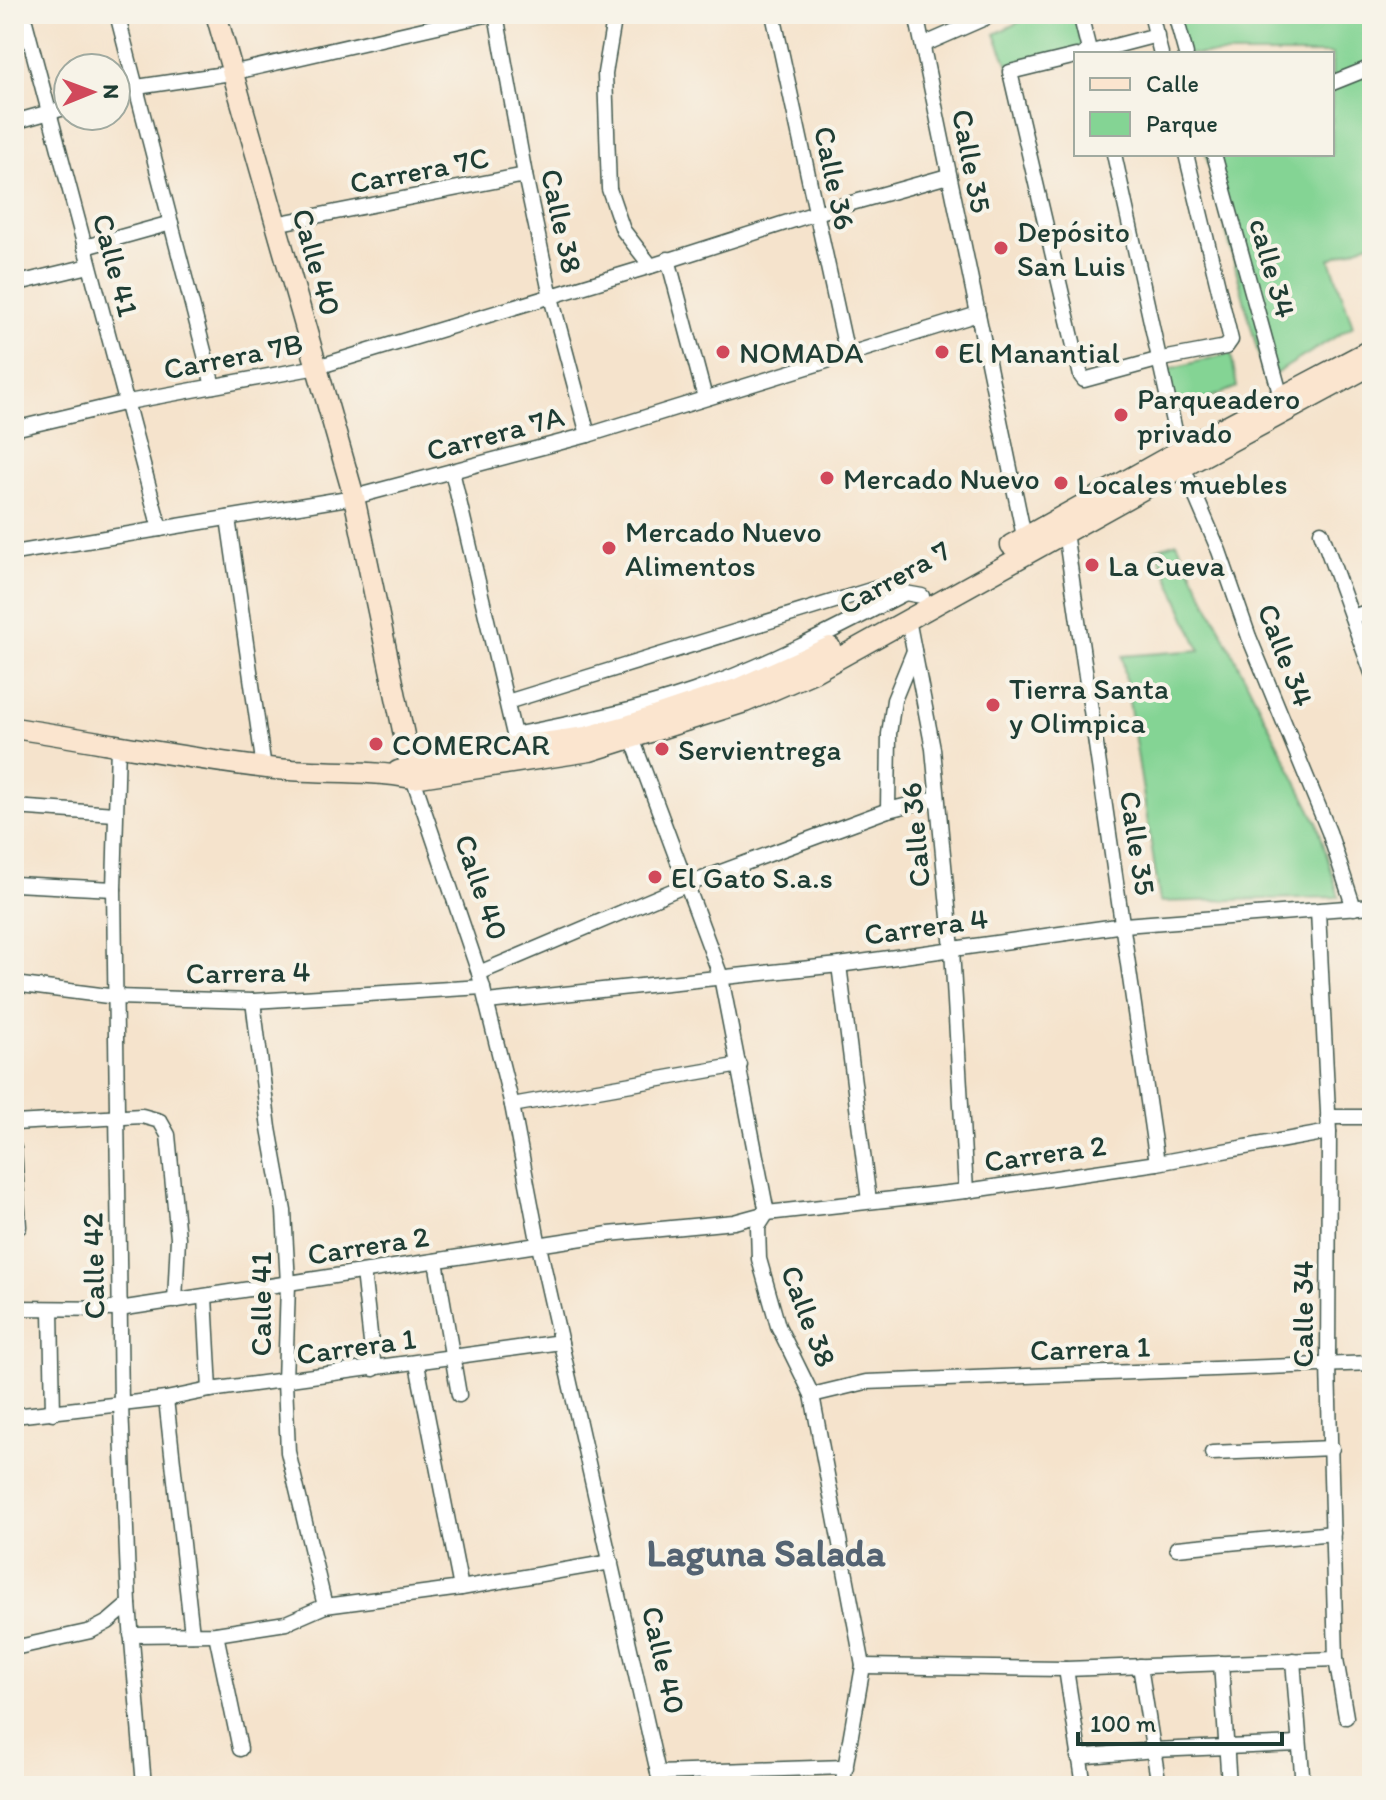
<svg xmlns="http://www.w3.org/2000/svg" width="1386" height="1800" viewBox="0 0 1386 1800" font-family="Itim,sans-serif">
<rect width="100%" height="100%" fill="#f7f3e8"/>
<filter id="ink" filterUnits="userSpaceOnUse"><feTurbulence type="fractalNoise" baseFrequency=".0125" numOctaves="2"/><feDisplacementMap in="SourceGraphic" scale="16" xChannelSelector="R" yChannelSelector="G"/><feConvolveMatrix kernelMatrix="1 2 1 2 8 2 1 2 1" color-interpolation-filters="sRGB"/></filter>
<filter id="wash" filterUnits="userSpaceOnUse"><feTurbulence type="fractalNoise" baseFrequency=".006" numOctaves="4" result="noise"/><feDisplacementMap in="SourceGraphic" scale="32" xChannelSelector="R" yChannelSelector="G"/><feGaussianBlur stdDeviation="1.8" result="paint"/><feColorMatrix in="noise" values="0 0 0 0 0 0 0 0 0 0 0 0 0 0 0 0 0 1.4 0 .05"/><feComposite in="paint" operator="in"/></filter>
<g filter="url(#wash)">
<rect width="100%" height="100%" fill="#f5e3cc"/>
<g fill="#84d494" stroke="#528864" stroke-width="2">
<polygon points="1035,14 1074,14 1083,49 1009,68 995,34"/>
<polygon points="1170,14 1366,14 1372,28 1372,242 1330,259 1353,326 1265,380 1206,154 1332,154 1332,54 1181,54"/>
<polygon points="1231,353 1237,387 1174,412 1165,370"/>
<polygon points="1177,542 1317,822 1339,897 1160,902 1122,656 1200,650 1156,549"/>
</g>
</g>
<g filter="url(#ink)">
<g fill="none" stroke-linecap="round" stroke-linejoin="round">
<defs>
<g id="street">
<polyline points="23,14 160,529"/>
<polyline points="117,14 213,386"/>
<polyline points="496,14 525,175 551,297 588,435"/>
<polyline points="615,14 605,73 609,189 623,230 651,266"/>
<polyline points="773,14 847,354"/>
<polyline points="916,14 1026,546"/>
<polyline points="1080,14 1090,54"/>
<polyline points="1151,14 1161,54"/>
<polyline points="1175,14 1186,54"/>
<polyline points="923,45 994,14"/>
<polyline points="1084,54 1157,35"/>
<polyline points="1076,56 1010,72 1081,376 1084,380 1157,360 1226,347 1231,340 1186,154"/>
<polyline points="1332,83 1372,67"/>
<polyline points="116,93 137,87 231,73 490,14"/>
<polyline points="14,122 68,107"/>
<polyline points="1114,154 1183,467 1219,551 1249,637 1329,832 1354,908"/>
<polyline points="1214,154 1281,397"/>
<polyline points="275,224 525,175"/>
<polyline points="85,247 171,223"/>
<polyline points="668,259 705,398"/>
<polyline points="14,284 89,266"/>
<polyline points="14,429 128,402 317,367 651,266 816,213 948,176"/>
<polyline points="452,471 516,743"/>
<polyline points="228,518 264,768"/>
<polyline points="1065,532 1157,1163"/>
<polyline points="1321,532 1372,673"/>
<polyline points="14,553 354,497 588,435 978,314"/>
<polyline points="1352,617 1372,610"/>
<polyline points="908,619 933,749 952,949 966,1191"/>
<polyline points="507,702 877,588 922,596"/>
<path d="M514,735C574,723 636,711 694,691C768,665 836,629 905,593"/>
<polyline points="632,738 721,977 767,1213 758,1227 759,1259 778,1326 812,1395 863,1666 842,1786"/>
<polyline points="118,744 114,889 121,1405 129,1604 144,1786"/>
<polyline points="413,778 479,973 512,1105 539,1246 661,1786"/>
<polyline points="14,807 115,814"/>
<polyline points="888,810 889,734 894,700 914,651"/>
<polyline points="14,884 114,889"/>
<polyline points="1318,911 1329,1132 1328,1365 1336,1659 1346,1717"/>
<polyline points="839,965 869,1201"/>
<polyline points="479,973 686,885 888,810 937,798"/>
<polyline points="14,984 116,997 253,1001 483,987"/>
<polyline points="253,1001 269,1128 284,1211 288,1284 285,1382 288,1452 325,1606"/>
<polyline points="487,1002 839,965 1124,925 1372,906"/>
<polyline points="512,1105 740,1065"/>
<polyline points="1328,1117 1372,1117"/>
<polyline points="14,1123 142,1116 160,1121 168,1135 178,1238 175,1301"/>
<polyline points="14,1148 19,1227"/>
<polyline points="436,1261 459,1395"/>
<polyline points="363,1272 374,1369"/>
<polyline points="205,1297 210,1390"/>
<polyline points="14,1308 119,1309 609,1234 734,1222 767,1213 966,1191 1157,1163 1329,1132"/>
<polyline points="51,1310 53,1413"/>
<polyline points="417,1364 461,1588"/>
<polyline points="812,1395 866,1382 1372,1363"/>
<polyline points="166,1399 192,1634"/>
<polyline points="14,1416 166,1399 210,1390 561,1342"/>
<polyline points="1212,1453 1332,1448"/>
<polyline points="1177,1548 1333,1533"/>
<polyline points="216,1634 240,1749"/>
<polyline points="131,1635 216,1634 286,1623 325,1606 461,1588 611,1562"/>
<polyline points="14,1648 91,1631 108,1622 129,1604"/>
<polyline points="1293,1660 1303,1786"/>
<polyline points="1221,1663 1229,1786"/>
<polyline points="863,1666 1066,1669 1336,1659"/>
<polyline points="1140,1666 1159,1786"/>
<polyline points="1066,1669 1084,1786"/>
<polyline points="1078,1757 1154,1750 1299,1744"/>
<polyline points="658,1773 846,1767"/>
</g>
<g id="secondary">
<polyline points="216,14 354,497 413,778"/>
<polyline points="1011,545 1179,451 1372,349"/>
<path d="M14,728C98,741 183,758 267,768C316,774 366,769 413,778L590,751L745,702L814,672L1183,467L1372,365"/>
<polyline points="398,771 450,756 586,737 627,726 737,689 830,647"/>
</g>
</defs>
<use href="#street" stroke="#3f564b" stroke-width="17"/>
<use href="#secondary" stroke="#3f564b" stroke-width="23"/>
<use href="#street" stroke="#fff" stroke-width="14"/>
<use href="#secondary" stroke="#fbe5cf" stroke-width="20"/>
</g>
</g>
<g fill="#d1495b" stroke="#f7f3e8" stroke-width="3">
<circle cx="1001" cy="248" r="8"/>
<circle cx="723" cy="352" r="8"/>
<circle cx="942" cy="352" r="8"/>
<circle cx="1121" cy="415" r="8"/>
<circle cx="827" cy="478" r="8"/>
<circle cx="1061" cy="483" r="8"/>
<circle cx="609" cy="548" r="8"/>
<circle cx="1092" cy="565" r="8"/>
<circle cx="993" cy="705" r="8"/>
<circle cx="376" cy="744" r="8"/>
<circle cx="662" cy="749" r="8"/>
<circle cx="655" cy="877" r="8"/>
</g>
<g text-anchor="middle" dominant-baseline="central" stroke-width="8" stroke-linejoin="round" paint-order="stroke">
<g font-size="30" fill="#1f3d34" stroke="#f7f3e8">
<text transform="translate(972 161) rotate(79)">Calle 35</text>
<text transform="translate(419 170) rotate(-11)">Carrera 7C</text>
<text transform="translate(835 178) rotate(78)">Calle 36</text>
<text transform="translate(562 221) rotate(78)">Calle 38</text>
<text transform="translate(317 262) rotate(74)">Calle 40</text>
<text transform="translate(116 265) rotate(75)">Calle 41</text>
<text transform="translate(1273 268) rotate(74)">calle 34</text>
<text transform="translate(233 356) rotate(-11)">Carrera 7B</text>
<text transform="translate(495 433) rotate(-15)">Carrera 7A</text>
<text transform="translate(894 577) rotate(-29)">Carrera 7</text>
<text transform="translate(1286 655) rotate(69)">Calle 34</text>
<text transform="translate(915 835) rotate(-95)">Calle 36</text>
<text transform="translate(1138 843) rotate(81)">Calle 35</text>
<text transform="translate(482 887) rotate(71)">Calle 40</text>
<text transform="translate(926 926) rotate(-8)">Carrera 4</text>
<text transform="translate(248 972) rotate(-1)">Carrera 4</text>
<text transform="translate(1045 1153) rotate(-8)">Carrera 2</text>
<text transform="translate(368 1245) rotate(-9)">Carrera 2</text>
<text transform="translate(93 1266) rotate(-91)">Calle 42</text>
<text transform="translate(260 1304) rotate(-90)">Calle 41</text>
<text transform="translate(1302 1314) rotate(-90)">Calle 34</text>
<text transform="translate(809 1316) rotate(69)">Calle 38</text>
<text transform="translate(356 1346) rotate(-8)">Carrera 1</text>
<text transform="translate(1090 1348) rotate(-2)">Carrera 1</text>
<text transform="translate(664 1660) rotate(77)">Calle 40</text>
</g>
<g font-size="30" fill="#1f3d34" stroke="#f7f3e8" text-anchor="start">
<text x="1017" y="231">Depósito<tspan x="1017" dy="34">San Luis</tspan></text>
<text x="739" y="352">NOMADA</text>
<text x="958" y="352">El Manantial</text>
<text x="1137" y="398">Parqueadero<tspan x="1137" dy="34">privado</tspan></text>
<text x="843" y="478">Mercado Nuevo</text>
<text x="1077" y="483">Locales muebles</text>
<text x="625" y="531">Mercado Nuevo<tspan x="625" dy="34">Alimentos</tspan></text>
<text x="1108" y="565">La Cueva</text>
<text x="1009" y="688">Tierra Santa<tspan x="1009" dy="34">y Olimpica</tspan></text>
<text x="392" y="744">COMERCAR</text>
<text x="678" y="749">Servientrega</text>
<text x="671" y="877">El Gato S.a.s</text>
</g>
<g font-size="38" font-weight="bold" fill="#556473" stroke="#f7f3e8">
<text x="766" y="1553">Laguna Salada</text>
</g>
</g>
<rect width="1386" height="1800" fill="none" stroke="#f7f3e8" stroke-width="48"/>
<rect x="1074" y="52" width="260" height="104" fill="#f7f3e8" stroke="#a1aaa0" stroke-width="2"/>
<rect x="1090" y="78" width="40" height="12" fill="#fbe5cf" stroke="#a1aaa0" stroke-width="2"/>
<text x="1146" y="92" font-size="24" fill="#1f3d34">Calle</text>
<rect x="1090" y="112" width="40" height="24" fill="#84d494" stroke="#a1aaa0" stroke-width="2"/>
<text x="1146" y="132" font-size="24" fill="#1f3d34">Parque</text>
<g transform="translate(92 92) rotate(89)"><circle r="38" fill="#f7f3e8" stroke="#a1aaa0" stroke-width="2"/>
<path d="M0-6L14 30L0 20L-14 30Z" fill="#d1495b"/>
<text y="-12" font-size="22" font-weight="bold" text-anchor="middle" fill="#1f3d34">N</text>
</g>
<path d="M1078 1732v12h204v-12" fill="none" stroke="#1f3d34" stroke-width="4"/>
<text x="1090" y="1732" font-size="24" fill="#1f3d34" stroke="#f7f3e8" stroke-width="6" paint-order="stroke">100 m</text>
</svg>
